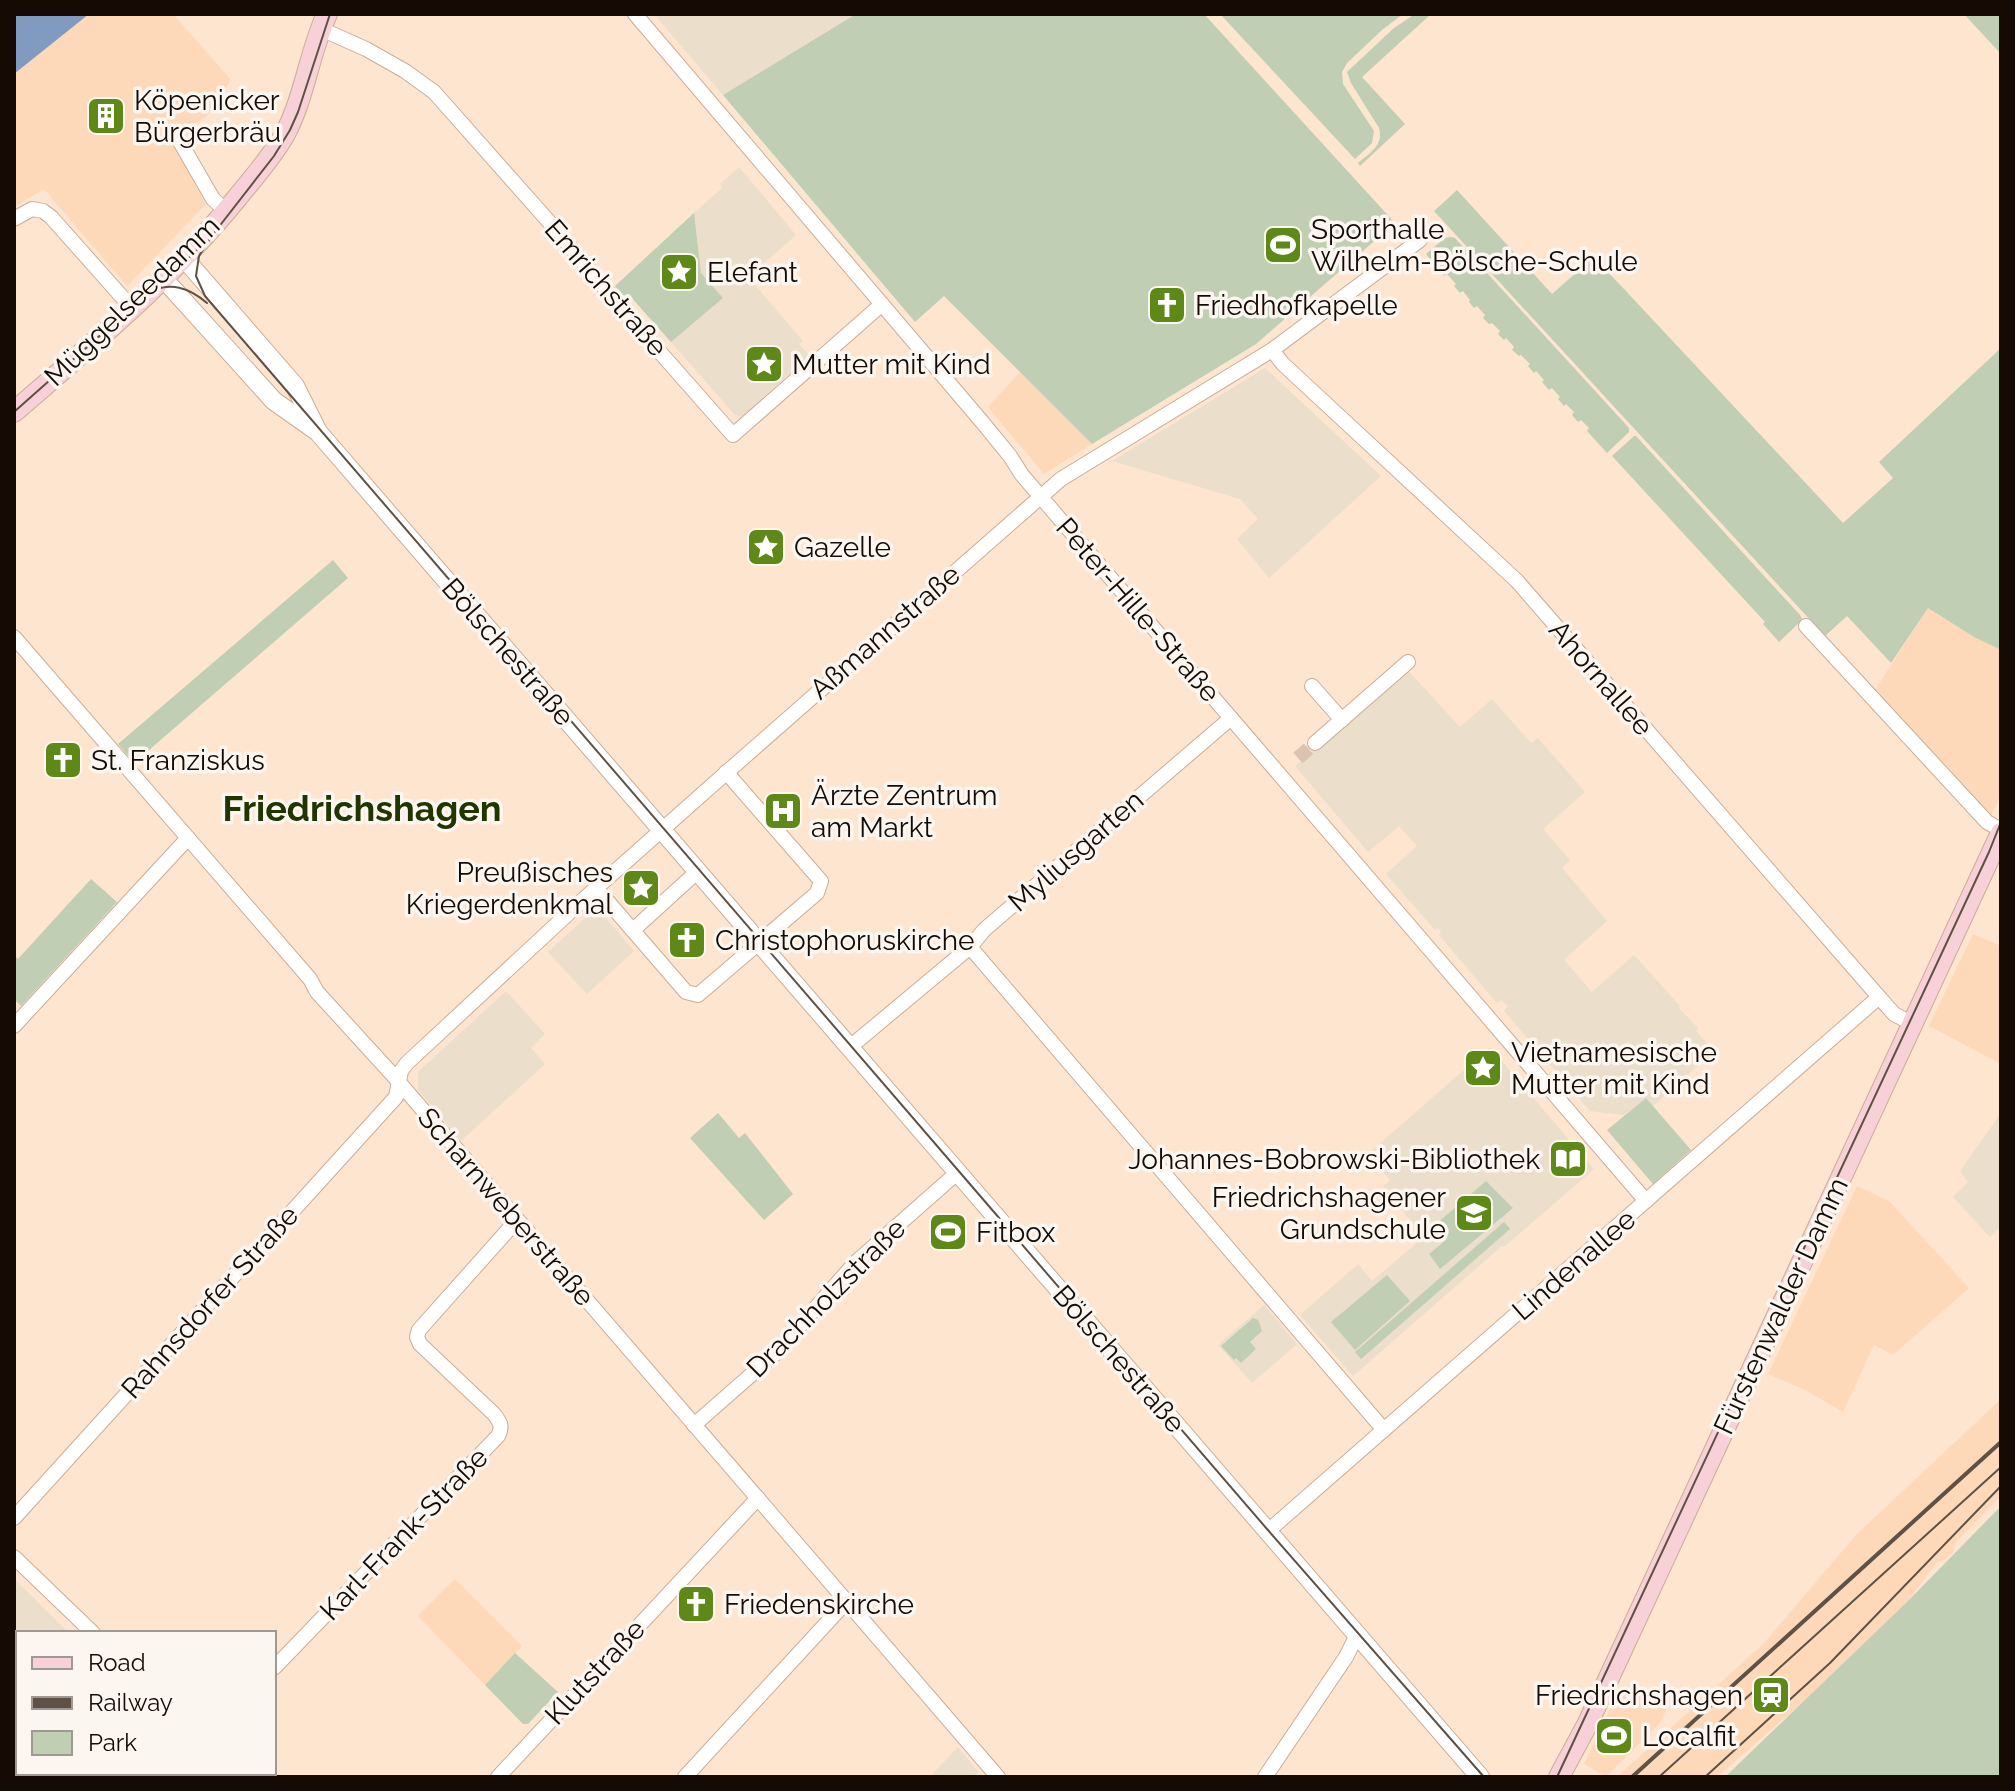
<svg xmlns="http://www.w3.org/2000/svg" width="2015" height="1791" viewBox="0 0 2015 1791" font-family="Raleway,sans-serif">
<rect width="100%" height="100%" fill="#fde5d0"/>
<g fill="#fdd9ba">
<polygon points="89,14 173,14 231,80 207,116 170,139 206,204 127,286 44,189 14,207 14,74"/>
<polygon points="1020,372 1092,444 1044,474 988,407"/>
<polygon points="1928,608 1974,637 2001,650 2001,794 1991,816 1875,690"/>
<polygon points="1973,934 2001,946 2001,1064 1929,1026"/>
<polygon points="1857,1186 1889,1201 1969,1288 1893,1355 1874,1345 1843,1412 1805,1390 1768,1374"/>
<polygon points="2001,1399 2001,1496 1955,1543 1953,1553 1946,1559 1937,1562 1909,1600 1810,1696 1717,1777 1617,1777 1764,1643 1856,1535"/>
<polygon points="455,1579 522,1646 485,1685 418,1616"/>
<polygon points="1621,1687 1667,1708 1660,1723 1606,1777 1584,1764"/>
</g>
<g fill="#ebdeca">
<polygon points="654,14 856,14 723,95"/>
<polygon points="739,167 796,235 748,277 803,341 799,344 810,356 741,417 734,414 671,342 723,298 701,273 694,213 722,188 720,184"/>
<polygon points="1265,368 1381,476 1269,578 1237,539 1258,519 1240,499 1112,461"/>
<polygon points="1401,663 1460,727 1492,699 1531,743 1538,738 1585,792 1543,829 1570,860 1562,868 1607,921 1564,960 1592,992 1634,955 1680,1006 1679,1008 1698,1028 1696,1031 1714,1051 1653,1106 1646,1099 1624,1115 1590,1111 1504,1011 1508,1006 1502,1000 1497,1003 1439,935 1441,931 1438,928 1435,930 1386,874 1417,846 1399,826 1368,852 1295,766 1322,743"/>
<polygon points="595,909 599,910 634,951 587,994 548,952"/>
<polygon points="506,991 545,1034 531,1048 545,1064 461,1141 418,1090 418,1072"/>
<polygon points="1490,1047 1594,1169 1504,1247 1502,1246 1353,1376 1300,1315 1358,1264 1372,1281 1424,1237 1383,1187 1390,1180 1368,1154"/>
<polygon points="2001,1113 2001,1226 1990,1237 1953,1197 1968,1182 1960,1171"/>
<polygon points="1264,1305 1297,1344 1252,1383 1218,1345"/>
<polygon points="14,1579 69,1633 18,1633 18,1773 214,1773 218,1777 14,1777"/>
<polygon points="958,1747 978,1772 973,1777 930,1777"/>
</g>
<g fill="#c0ceb3">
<polygon points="856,14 1204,14 1395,223 1256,344 1092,444 944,296 915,322 723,95"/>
<polygon points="1220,14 1403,14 1382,30 1347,63 1342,72 1343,84 1374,131 1372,143 1355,159"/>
<path d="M1415,14H1431L1362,77L1405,124L1360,166L1358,163C1370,153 1384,145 1379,128L1351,83L1347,72L1394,28Z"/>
<polygon points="1964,14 2001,14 2001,54"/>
<polygon points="1457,190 1552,294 1594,257 1843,523 1893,478 1879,462 2001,348 2001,650 1974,637 1928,608 1891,663 1847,616 1825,636 1434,211"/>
<polygon points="694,213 701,273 723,298 671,342 630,296 622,295 615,286"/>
<polygon points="1451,237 1455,238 1629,428 1629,432 1607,453 1587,431 1589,428 1581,420 1578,422 1572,415 1574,412 1566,404 1564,406 1558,399 1560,397 1552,388 1549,390 1542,382 1544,380 1536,371 1534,373 1528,366 1530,364 1521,355 1519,356 1512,350 1514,347 1506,338 1504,340 1498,334 1500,331 1492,323 1489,324 1483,318 1485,315 1477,306 1474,308 1469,302 1470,300 1463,291 1460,293 1454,286 1456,284 1447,274 1444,276 1426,254 1445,238"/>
<polygon points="1634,436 1636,436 1800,615 1802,619 1800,622 1779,642 1763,624 1765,622 1612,456"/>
<polygon points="333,560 348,578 134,763 118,744"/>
<polygon points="91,879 117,902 21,1006 14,999 14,955 18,959"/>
<polygon points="1646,1098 1691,1150 1653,1184 1607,1130"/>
<polygon points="718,1113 739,1138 745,1133 793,1194 764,1220 690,1138"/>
<polygon points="1486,1181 1513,1208 1440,1269 1429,1254 1446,1240 1435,1225"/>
<polygon points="1504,1222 1510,1229 1361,1359 1355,1352"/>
<polygon points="1387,1275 1410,1301 1355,1350 1331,1322"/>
<polygon points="1253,1318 1258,1320 1262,1331 1250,1342 1256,1349 1241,1363 1236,1358 1234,1360 1221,1346"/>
<polygon points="2001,1506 2001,1777 1725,1777 1909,1600"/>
<polygon points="515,1653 558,1692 528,1724 523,1724 485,1685"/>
</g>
<polygon fill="#819abf" points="14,14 89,14 14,74"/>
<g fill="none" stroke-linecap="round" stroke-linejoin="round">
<polyline stroke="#dac4b1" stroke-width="14" stroke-dasharray="14 7" stroke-linecap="butt" points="1298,758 1315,743"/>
<defs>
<g id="minor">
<polyline points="635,14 983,423 1010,456 1022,475 1646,1201"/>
<polyline points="321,29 366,49 405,71 434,92 558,232 621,308 733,435 881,305"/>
<polyline points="179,140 213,199 227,212"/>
<polyline points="14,219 32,209 43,211 51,217 131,307"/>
<polyline points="1272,350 1283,364 1517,581 1879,997 1894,1014 1913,1024"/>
<polyline points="1806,626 1987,822 2001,830"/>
<polyline points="14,637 310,979 317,992 391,1073 998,1777"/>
<polyline points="1312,686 1342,720"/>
<polyline points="1315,743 1408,662"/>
<polyline points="597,889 686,992 698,995 817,893 821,881 726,772"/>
<polyline points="633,930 698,871"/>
<polyline points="970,947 1384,1430"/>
<polyline points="14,1026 188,838"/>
<polyline points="850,1047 970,947 984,930 1231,718"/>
<polyline points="694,1425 776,1353 855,1263 958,1172"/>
<polyline points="14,1518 396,1097 401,1071 407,1063 585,898 735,765 1061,479 1272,350 1420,240"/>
<polyline points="1268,1531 1879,997"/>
<polyline points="14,1557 93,1633"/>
<path d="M274,1668L498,1436C503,1426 500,1422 494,1414L420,1344L417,1337L419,1330L517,1220"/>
<polyline points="237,1773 241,1777"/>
<polyline points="498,1777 758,1498"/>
<polyline points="685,1777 847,1601"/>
<polyline points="1265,1777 1346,1657 1357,1635"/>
</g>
<g id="tertiary">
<polyline points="184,258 295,386 317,430"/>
<polyline points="163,278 274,401 318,432 1480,1777"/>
</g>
<g id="secondary">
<path d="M14,412C91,345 173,277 237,198C254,177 272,157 285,134C305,96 309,53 327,14"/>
<polyline points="1559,1777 1588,1723 2001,833"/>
</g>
</defs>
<use href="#minor" stroke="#caad95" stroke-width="16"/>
<use href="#tertiary" stroke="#caad95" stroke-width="20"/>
<use href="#secondary" stroke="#caad95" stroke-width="22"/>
<use href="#minor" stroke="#fff" stroke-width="14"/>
<use href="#tertiary" stroke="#fff" stroke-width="18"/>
<use href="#secondary" stroke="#f8d0d7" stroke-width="20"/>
<g stroke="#5f5145" stroke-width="2">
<polyline points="330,14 298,112 290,130 274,156 211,237 199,256 196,276 205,296 1267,1529 1484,1777"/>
<polyline points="156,290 199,248"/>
<path d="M14,412L149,292C171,282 188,287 207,303"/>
<polyline points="1557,1777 1989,852 2001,822"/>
<polyline points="1659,1777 2001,1467"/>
<polyline points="1705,1777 1830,1663 2001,1486"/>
</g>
<polyline stroke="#5f5145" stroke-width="4" points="1632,1777 2001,1442"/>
</g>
<defs>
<symbol id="building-square" viewBox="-11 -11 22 22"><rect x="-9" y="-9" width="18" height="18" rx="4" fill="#5e8918" stroke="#fcf6f1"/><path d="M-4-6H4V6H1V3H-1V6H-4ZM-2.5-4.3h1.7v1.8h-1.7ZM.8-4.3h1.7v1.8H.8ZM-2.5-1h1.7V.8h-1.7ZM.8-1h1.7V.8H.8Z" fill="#fff"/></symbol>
<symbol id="stadium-square" viewBox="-11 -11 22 22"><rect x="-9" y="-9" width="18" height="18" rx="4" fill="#5e8918" stroke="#fcf6f1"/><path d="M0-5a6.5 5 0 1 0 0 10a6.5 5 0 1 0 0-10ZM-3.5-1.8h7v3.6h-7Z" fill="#fff"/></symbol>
<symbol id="sight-square" viewBox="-11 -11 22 22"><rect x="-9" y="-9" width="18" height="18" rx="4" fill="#5e8918" stroke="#fcf6f1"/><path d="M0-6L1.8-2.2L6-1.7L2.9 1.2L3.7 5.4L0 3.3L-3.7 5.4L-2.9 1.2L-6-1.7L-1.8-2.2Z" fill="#fff"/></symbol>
<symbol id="church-square" viewBox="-11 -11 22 22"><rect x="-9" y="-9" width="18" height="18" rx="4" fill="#5e8918" stroke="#fcf6f1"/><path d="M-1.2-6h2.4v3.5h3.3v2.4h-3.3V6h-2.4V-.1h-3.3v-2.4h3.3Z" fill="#fff"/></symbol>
<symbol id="hospital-square" viewBox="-11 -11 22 22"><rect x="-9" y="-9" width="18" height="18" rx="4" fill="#5e8918" stroke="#fcf6f1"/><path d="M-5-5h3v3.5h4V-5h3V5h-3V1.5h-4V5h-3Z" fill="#fff"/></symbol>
<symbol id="library-square" viewBox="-11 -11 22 22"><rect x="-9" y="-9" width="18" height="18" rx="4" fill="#5e8918" stroke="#fcf6f1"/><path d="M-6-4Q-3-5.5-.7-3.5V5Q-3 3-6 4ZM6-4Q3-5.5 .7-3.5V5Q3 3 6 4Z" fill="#fff"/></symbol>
<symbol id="school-square" viewBox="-11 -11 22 22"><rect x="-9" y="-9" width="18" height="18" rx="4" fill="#5e8918" stroke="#fcf6f1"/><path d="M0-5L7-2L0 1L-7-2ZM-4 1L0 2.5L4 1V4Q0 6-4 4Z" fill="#fff"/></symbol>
<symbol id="station-square" viewBox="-11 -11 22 22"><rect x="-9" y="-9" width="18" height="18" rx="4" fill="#5e8918" stroke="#fcf6f1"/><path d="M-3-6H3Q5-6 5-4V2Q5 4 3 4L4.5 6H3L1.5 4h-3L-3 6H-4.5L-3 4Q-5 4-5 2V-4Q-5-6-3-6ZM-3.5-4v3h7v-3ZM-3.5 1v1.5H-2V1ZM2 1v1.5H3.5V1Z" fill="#fff"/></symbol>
</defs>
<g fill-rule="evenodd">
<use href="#building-square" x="84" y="94" width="44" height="44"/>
<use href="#stadium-square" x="1261" y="223" width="44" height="44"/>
<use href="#sight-square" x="657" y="250" width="44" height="44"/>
<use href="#church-square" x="1145" y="283" width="44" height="44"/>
<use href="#sight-square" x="742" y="342" width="44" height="44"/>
<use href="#sight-square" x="744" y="525" width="44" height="44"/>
<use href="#church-square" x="41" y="738" width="44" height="44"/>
<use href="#hospital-square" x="761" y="789" width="44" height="44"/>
<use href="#sight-square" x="619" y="866" width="44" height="44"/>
<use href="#church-square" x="665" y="918" width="44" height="44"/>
<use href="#sight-square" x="1461" y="1046" width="44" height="44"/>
<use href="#library-square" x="1546" y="1137" width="44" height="44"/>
<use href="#school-square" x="1452" y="1191" width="44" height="44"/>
<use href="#stadium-square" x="926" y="1210" width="44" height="44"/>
<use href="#church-square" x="674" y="1582" width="44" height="44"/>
<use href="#station-square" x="1749" y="1673" width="44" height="44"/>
<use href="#stadium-square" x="1592" y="1714" width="44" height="44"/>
</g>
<g text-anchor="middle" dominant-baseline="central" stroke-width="7" stroke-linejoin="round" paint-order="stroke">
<g font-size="28" fill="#150b04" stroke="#fcf6f1" text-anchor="start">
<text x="134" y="100">Köpenicker<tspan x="134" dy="32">Bürgerbräu</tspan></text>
<text x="1311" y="229">Sporthalle<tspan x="1311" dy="32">Wilhelm-Bölsche-Schule</tspan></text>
<text x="707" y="272">Elefant</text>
<text x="1195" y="305">Friedhofkapelle</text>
<text x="792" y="364">Mutter mit Kind</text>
<text x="794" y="547">Gazelle</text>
<text x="91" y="760">St. Franziskus</text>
<text x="811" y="795">Ärzte Zentrum<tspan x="811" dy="32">am Markt</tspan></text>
<text x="613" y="872" text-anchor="end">Preußisches<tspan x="613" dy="32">Kriegerdenkmal</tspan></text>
<text x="715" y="940">Christophoruskirche</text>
<text x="1511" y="1052">Vietnamesische<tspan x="1511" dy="32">Mutter mit Kind</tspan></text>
<text x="1540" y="1159" text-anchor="end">Johannes-Bobrowski-Bibliothek</text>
<text x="1446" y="1197" text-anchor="end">Friedrichshagener<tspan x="1446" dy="32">Grundschule</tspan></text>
<text x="976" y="1232">Fitbox</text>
<text x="724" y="1604">Friedenskirche</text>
<text x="1743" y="1695" text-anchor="end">Friedrichshagen</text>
<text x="1642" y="1736">Localfit</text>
</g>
<g font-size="28" fill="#150b04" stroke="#fcf6f1">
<text transform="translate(606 288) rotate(49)">Emrichstraße</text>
<text transform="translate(132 301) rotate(-44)">Müggelseedamm</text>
<text transform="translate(1138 610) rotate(49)">Peter-Hille-Straße</text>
<text transform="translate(885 632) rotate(-41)">Aßmannstraße</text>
<text transform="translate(508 652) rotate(49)">Bölschestraße</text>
<text transform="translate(1601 678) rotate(49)">Ahornallee</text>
<text transform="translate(1076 851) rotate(-41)">Myliusgarten</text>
<text transform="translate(506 1207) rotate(49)">Scharnweberstraße</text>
<text transform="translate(1574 1265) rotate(-41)">Lindenallee</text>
<text transform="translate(826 1298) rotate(-45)">Drachholzstraße</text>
<text transform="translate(210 1302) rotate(-48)">Rahnsdorfer Straße</text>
<text transform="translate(1781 1306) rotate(-65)">Fürstenwalder Damm</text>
<text transform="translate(1119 1359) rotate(49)">Bölschestraße</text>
<text transform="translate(404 1534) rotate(-46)">Karl-Frank-Straße</text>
<text transform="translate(595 1672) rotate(-47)">Klutstraße</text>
</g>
<g font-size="36" font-weight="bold" fill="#203500" stroke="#fcf6f1">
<text x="362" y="808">Friedrichshagen</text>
</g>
</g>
<rect width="2015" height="1791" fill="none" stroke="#150b04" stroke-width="32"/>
<rect x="16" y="1631" width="260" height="144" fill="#fcf6f1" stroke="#a09892" stroke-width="2"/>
<rect x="32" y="1657" width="40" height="12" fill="#f8d0d7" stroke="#a09892" stroke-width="2"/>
<text x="88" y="1671" font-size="24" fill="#150b04">Road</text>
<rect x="32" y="1697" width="40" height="12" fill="#5f5145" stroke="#a09892" stroke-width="2"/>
<text x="88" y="1711" font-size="24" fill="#150b04">Railway</text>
<rect x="32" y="1731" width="40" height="24" fill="#c0ceb3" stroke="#a09892" stroke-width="2"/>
<text x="88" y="1751" font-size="24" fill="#150b04">Park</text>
</svg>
